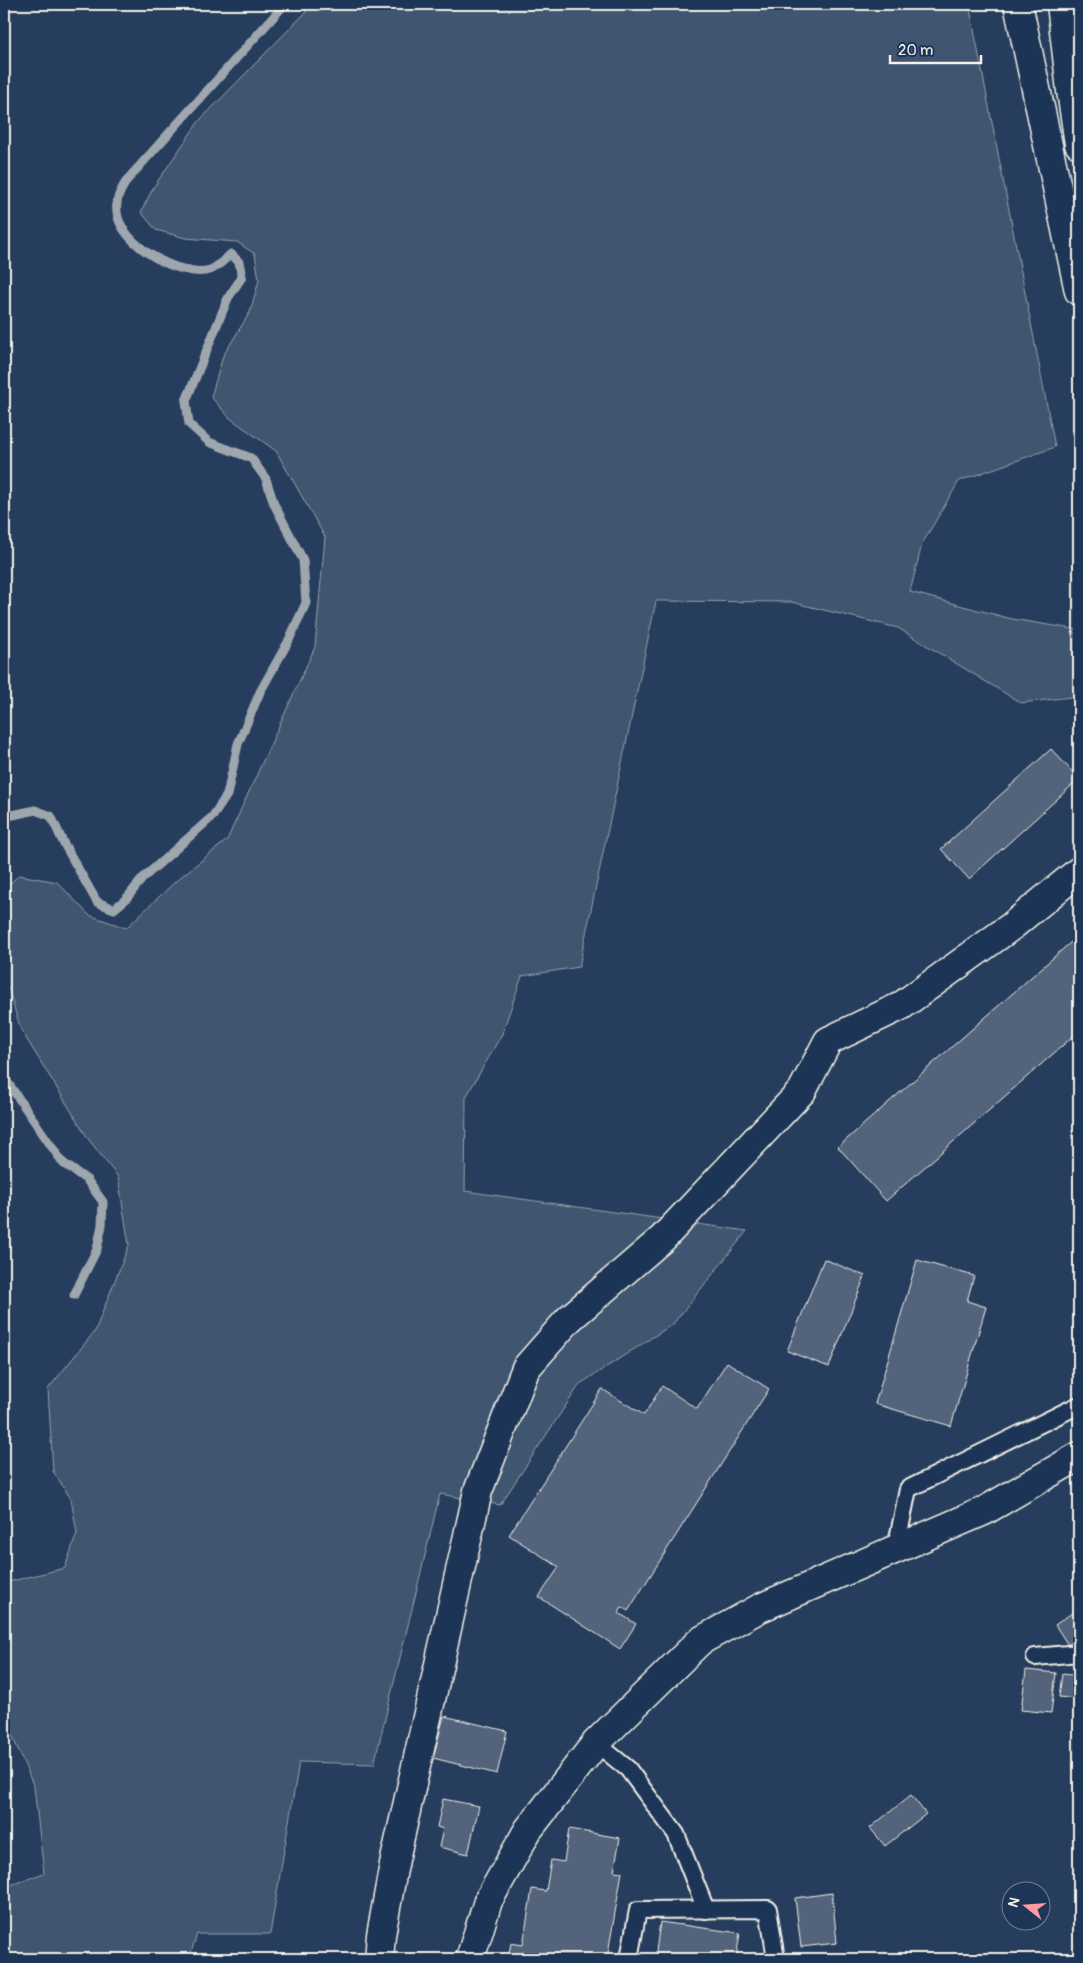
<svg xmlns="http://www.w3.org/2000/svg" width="1083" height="1963" viewBox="0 0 1083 1963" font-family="Pangolin,sans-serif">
<rect width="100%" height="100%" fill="#263d5d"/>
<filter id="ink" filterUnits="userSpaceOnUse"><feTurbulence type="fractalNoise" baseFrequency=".02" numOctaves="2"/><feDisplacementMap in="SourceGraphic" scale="10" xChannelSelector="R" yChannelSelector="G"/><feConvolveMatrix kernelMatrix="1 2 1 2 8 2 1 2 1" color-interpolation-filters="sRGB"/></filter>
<g filter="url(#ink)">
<polygon fill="#40546f" stroke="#9aa2ac" points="308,4 969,4 1055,447 959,481 922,544 910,592 1012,619 1079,630 1079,696 1021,703 898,628 791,602 656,601 579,967 522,976 502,1034 466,1097 465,1191 747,1231 673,1324 580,1384 500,1505 440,1494 374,1764 299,1762 270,1934 197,1934 189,1959 4,1959 4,1889 8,1886 44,1873 34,1787 9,1728 4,1724 4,1583 65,1568 77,1533 71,1499 53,1471 48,1389 95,1331 129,1245 118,1177 89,1140 21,1030 4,975 4,889 19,875 57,882 89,915 126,928 177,880 227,840 315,647 325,537 276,451 230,418 211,397 223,356 250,312 259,280 255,254 237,242 185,238 156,230 141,212 153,188 199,121 305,13"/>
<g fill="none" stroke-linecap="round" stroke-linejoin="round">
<g stroke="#9fa7ae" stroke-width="9">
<path d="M4,817L35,810L51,816L63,842L97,902L114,909L126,899L143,878L213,816L227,795L238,744L260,692L288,642L306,603L303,560L274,504L266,479L251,458L209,442L189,424L186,401L228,298L242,277L239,262L231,254C225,259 217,268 210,270C180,279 120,244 117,212C115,199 121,190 127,180L285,4"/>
<polyline points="4,1077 63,1163 87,1180 103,1202 102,1225 97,1249 74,1295"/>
</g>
</g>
<g fill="#52647b" stroke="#f4f1e8">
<polygon points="1051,749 1079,779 969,879 941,849"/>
<polygon points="1079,935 1079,1031 886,1201 838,1147"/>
<polygon points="824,1259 865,1276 829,1367 787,1351"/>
<polygon points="917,1260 974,1276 967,1301 986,1307 951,1426 875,1404"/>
<polygon points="727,1362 769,1389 628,1611 622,1607 619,1613 636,1624 620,1649 539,1597 559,1567 509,1535 602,1389 644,1415 662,1386 697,1409"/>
<polygon points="1076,1610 1079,1614 1079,1637 1068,1645 1055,1625"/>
<polygon points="1026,1670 1056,1673 1051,1713 1021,1710"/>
<polygon points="1062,1674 1079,1676 1077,1699 1059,1697"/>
<polygon points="444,1716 507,1731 497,1774 433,1758"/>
<polygon points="911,1795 926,1814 885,1846 870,1828"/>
<polygon points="443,1799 479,1806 468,1854 439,1847 443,1829 437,1827"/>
<polygon points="569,1829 620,1838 614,1871 622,1872 607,1959 508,1959 511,1943 523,1945 532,1889 546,1891 551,1860 564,1862"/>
<polygon points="832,1893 837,1943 801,1947 795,1898"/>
<polygon points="660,1922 740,1933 736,1959 655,1959"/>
</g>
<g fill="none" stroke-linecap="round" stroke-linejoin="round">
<defs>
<g id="service">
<polyline points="896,1549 908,1489 1079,1405"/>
<polyline points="1035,1657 1079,1653"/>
<polyline points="596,1743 628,1769 676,1834 706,1910"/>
<polyline points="629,1959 638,1910 768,1909 776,1959"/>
</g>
<g id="minor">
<polyline points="379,1959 381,1935 394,1864 478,1491 526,1368 569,1319 663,1238 802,1091 828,1041 901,1006 1012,926 1079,871"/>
<polyline points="470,1959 488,1901 528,1830 596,1743 700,1641 760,1608 984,1511 1079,1456"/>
</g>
<g id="trunk">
<polyline points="1018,4 1079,291"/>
<polyline points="1061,4 1071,91 1079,144"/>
</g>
</defs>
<use href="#service" stroke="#f4f1e8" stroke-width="20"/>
<use href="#minor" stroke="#f4f1e8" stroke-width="31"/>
<use href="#trunk" stroke="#f4f1e8" stroke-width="31"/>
<use href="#service" stroke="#1d3557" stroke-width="16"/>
<use href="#minor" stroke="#1d3557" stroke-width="28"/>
<use href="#trunk" stroke="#1d3557" stroke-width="28"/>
</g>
</g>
<rect width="1083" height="1963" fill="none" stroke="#1d3557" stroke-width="20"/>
<rect x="10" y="10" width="1063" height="1943" fill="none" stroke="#f4f1e8" stroke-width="2" filter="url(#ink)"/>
<g transform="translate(1026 1906) rotate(287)"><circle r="24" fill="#1d3557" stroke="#738091"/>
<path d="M0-4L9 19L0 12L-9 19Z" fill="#ff9aa2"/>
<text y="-8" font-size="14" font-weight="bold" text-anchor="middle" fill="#f4f1e8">N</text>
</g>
<path d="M890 55v8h91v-8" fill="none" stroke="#f4f1e8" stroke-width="2.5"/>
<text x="898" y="55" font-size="15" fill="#f4f1e8" stroke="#1d3557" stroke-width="4" paint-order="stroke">20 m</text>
</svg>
